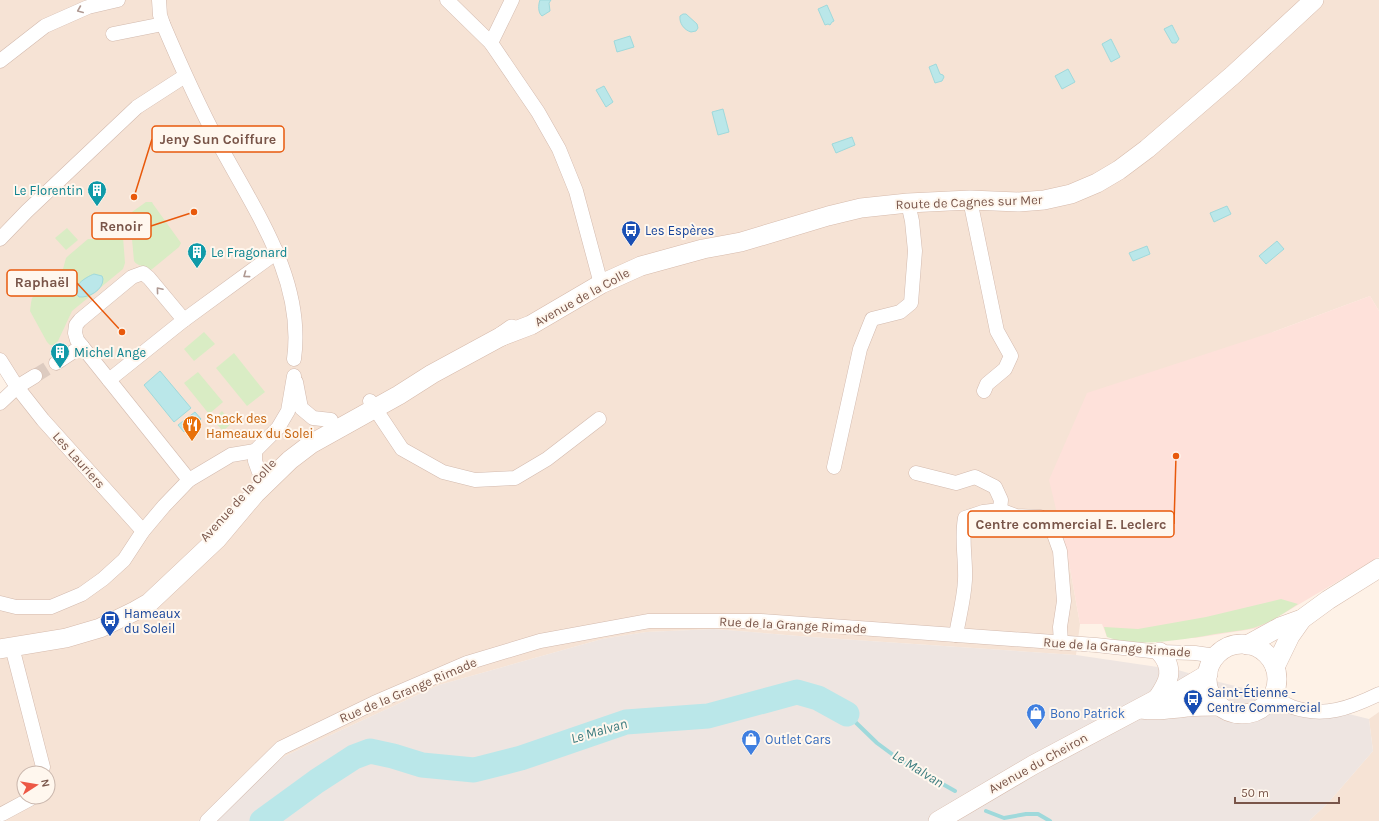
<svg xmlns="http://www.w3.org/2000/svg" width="1379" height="821" viewBox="0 0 1379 821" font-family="Karla,sans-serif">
<rect width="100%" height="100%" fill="#fef2e7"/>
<g fill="#f6e3d5" fill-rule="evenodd">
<path d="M0,0H1379V311L1370,296L1273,332L1069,563L1080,624L1076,655L811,637L714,629L646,632L602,639L439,685L285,756L198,821H0V407L20,392L0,359ZM24,773H48V797H24Z"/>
<polygon points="1379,712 1379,821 1309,821 1328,803 1373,751 1369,719"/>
</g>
<polygon fill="#fee1da" points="1370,296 1379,311 1379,557 1259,628 1195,638 1107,637 1102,624 1080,624 1069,563 1049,480 1087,393 1273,332"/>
<polygon fill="#eee5e1" points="714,629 811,637 1076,655 1178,670 1219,682 1369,719 1373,751 1328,803 1309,821 198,821 285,756 439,685 602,639 646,632"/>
<g fill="#d9ecc4">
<path d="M146,202H152L153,204L181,243L179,247L151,270C145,265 138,267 134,261L130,217L132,212Z"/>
<polygon points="117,223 122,224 125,263 123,269 72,311 58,341 54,345 50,345 47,342 30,311 31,303 32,298 63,269 66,258 68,256 88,239 96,239"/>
<polygon points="67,228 78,240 66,250 55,238"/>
<polygon points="204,332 215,344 194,361 184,349"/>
<polygon points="234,353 265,392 247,406 216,368"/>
<polygon points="198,372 223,402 209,414 184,383"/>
<polygon points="222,411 232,423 223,431 213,420"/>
<path d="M1281,599L1298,604C1287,611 1276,619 1264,624C1251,630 1236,631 1222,633C1191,638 1137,649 1107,637L1104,627L1138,629L1206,617Z"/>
</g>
<g fill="#bae7e9" stroke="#9fd9db">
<path d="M540,0H551L549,3L550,11L542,16C538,13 538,5 540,0Z"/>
<polygon points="827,5 834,21 832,22 830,25 828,24 825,25 818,9"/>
<path d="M683,14H686L697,24L698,28L696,31L691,32C684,30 679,23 680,16Z"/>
<polygon points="1172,25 1179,39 1176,43 1172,43 1164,29"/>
<polygon points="630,36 634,47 617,52 614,41"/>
<polygon points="1111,39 1120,57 1111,62 1102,44"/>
<polygon points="936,64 940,74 943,75 944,77 942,81 935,83 929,67"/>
<polygon points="1068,69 1075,82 1062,89 1055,76"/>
<polygon points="604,86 613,102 606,107 596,90"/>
<polygon points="723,109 729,132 718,135 712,112"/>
<polygon points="852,137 855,145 836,153 832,144"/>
<polygon points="1227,206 1231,214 1214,222 1210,213"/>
<polygon points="1277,241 1284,249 1266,264 1259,256"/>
<polygon points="1147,246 1150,254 1133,261 1129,253"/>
<path d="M94,274L102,276L103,279C103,290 89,298 79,297C69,287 86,277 94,274Z"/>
<polygon points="160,371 191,408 174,422 144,385"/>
<polygon points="195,412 201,419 184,432 178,425"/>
</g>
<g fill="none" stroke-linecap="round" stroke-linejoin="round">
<g stroke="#9fd9db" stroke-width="4">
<polyline points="847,714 877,743 900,760 955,791"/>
<polyline points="986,811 1004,818 1026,814 1038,814 1050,821"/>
</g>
<polyline stroke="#bae7e9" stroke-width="25" points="262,821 317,781 354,757 370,751 393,756 422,765 474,770 521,758 626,722 708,716 797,692 818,698 847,714"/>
<polyline stroke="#ddcbc0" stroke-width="14" stroke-dasharray="14 7" stroke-linecap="butt" points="35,376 56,363"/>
<defs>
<g id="minor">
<path d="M159,0L160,15L163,24C180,64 198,104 218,142C254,210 305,279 294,359"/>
<polyline points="447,0 491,43 538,112 559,149 576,191 601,284"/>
<polyline points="113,34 163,24"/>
<polyline points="491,43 512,0"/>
<polyline points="0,61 45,26 88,7 118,0"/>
<polyline points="970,200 997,331 1011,356 1005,369 987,384 984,391"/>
<polyline points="0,239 27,211 137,107 185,76"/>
<polyline points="184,320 149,278 143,273 132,277 80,320 76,325 75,333 77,340 189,480"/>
<polyline points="0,360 17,387 43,420 143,531"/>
<polyline points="56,363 82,346"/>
<polyline points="109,380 184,320 277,252"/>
<polyline points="296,382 301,408 313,418 331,420"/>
<polyline points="370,401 402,449 443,472 475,480 515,478 547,459 599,419"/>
<polyline points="0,403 17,387 35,376"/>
<polyline points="834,467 860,349 872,319 900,312 911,303 915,251 912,221 908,203"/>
<polyline points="259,472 255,461 255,451 278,428 288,411 294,376"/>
<path d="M916,473L956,483L975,477L995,487L1001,500L1000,510L983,512L965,518C961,539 966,559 965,580C964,599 959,617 956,635"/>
<polyline points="1000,510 1016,516 1040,517 1050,523 1060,551 1064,601 1060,627 1061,643"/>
<polyline points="0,603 16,607 51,607 82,594 103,579 124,560 143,531 164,506 189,480 231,455 255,451"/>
<polyline points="12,647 43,767 40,773"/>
<path d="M1272,697C1279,701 1285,704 1292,707C1324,718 1350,708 1379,694"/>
<polyline points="2,814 30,799 31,797"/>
<polyline points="207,821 281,748 374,703 467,663 540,641 649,621 761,621 1096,645 1160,652 1195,653 1216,656"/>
</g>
<g id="secondary">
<polyline points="502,336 531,325 601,284 641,266 703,249 741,242 828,216 861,208 908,203 970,200 1019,202 1044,200 1071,194 1097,183 1119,170 1147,149 1233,75 1314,0"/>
<circle cx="1242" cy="679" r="35"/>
<polyline points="1247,645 1280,627 1302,619 1328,600 1379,568"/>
<polyline points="0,649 66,638 100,628 135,611 149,603 217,539 255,494 290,460 311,444 399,395 432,374 502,336 512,329"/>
<polyline points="1275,667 1290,636 1302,619"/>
<path d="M1157,699C1169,682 1175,669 1160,652"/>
<path d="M1141,709C1157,711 1172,709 1188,707C1198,706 1209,706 1220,706"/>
<polyline points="938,821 1033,765 1157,699 1181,690 1208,674"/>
</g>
</defs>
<use href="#minor" stroke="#d3baae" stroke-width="15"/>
<use href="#secondary" stroke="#d6baab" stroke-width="20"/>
<use href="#minor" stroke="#fff" stroke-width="14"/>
<use href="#secondary" stroke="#fff" stroke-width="19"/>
</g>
<defs><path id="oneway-chevron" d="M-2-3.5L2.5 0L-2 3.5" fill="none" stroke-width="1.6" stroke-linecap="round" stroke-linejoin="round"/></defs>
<g stroke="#af9992">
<use href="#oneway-chevron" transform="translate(80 10) rotate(157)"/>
<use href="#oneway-chevron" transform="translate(246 275) rotate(144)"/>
<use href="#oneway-chevron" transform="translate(159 290) rotate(-130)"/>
</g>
<defs>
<symbol id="building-pin" viewBox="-11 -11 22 30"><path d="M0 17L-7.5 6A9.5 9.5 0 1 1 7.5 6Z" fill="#0f9aa8" stroke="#fff7ee"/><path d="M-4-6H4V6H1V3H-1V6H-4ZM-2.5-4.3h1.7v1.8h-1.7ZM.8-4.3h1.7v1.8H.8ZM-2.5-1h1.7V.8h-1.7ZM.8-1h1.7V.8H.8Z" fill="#fff"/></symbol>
<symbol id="bus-pin" viewBox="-11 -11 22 30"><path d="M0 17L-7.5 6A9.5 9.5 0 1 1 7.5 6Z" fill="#1a4fb4" stroke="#fff7ee"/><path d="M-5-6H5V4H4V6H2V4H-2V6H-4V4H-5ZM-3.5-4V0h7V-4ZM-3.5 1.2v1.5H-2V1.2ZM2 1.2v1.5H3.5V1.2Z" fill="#fff"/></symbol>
<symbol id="restaurant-pin" viewBox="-11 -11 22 30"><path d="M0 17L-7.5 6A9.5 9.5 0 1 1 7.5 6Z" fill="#e8710a" stroke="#fff7ee"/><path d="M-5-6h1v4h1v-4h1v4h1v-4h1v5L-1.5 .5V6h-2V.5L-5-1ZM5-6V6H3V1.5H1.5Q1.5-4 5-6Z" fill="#fff"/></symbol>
<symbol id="shop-pin" viewBox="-11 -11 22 30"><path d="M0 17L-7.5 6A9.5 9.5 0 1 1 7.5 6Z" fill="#3f7fe0" stroke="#fff7ee"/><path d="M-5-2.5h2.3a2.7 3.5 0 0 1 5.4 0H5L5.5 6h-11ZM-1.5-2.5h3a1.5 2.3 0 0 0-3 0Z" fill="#fff"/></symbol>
</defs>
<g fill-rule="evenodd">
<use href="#building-pin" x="86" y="179" width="22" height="30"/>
<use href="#bus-pin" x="620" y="219" width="22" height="30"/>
<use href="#building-pin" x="186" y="241" width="22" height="30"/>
<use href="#building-pin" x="49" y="341" width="22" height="30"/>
<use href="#restaurant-pin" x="181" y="414" width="22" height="30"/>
<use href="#bus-pin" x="99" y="609" width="22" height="30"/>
<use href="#bus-pin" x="1182" y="688" width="22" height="30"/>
<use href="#shop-pin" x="1025" y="702" width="22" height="30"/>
<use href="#shop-pin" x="740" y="728" width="22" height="30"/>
</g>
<g text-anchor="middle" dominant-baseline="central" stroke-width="4" stroke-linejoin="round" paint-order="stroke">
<g font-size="13" fill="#0d838f" stroke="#fff7ee" text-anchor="start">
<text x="83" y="190" text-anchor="end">Le Florentin</text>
<text x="211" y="252">Le Fragonard</text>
<text x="74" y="352">Michel Ange</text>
</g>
<g font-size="13" fill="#795549" stroke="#fff7ee">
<text transform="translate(969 202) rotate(-2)">Route de Cagnes sur Mer</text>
<text transform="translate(582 297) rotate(-29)">Avenue de la Colle</text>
<text transform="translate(79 460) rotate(48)">Les Lauriers</text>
<text transform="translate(238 500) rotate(-48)">Avenue de la Colle</text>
<text transform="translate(793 625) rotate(3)">Rue de la Grange Rimade</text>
<text transform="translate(1117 647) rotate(4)">Rue de la Grange Rimade</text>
<text transform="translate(408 690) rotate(-23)">Rue de la Grange Rimade</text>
<text transform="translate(1038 763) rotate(-29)">Avenue du Cheiron</text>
</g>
<g font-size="13" fill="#164399" stroke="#fff7ee" text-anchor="start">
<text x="645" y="230">Les Espères</text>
<text x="124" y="613">Hameaux<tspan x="124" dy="15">du Soleil</tspan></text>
<text x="1207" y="692">Saint-Étienne -<tspan x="1207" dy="15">Centre Commercial</tspan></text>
</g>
<g font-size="13" fill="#c56008" stroke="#fff7ee" text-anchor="start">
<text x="206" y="418">Snack des<tspan x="206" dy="15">Hameaux du Solei</tspan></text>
</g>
<g font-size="13" fill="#366cbe" stroke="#fff7ee" text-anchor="start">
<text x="1050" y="713">Bono Patrick</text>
<text x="765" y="739">Outlet Cars</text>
</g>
<g font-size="14" font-style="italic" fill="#3c7c7f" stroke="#fff7ee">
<text transform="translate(599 731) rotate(-16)">Le Malvan</text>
<text transform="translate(918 769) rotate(32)">Le Malvan</text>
</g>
</g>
<path fill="none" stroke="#e8590c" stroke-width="1.5" d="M134 197L152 139M194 212L151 226M122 332L77 283M1176 456L1174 524"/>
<g fill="#e8590c" stroke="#fff7ee" stroke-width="1.5">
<circle cx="134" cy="197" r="4"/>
<circle cx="194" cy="212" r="4"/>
<circle cx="122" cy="332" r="4"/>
<circle cx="1176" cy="456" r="4"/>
</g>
<g fill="#fff7ee" stroke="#e8590c" stroke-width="1.5">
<rect x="152" y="126" width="132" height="26" rx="4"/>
<rect x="92" y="213" width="59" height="26" rx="4"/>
<rect x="7" y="270" width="70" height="26" rx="4"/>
<rect x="968" y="511" width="206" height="26" rx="4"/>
</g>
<g font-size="14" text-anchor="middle" font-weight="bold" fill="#795549">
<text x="218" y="144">Jeny Sun Coiffure</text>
<text x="121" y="231">Renoir</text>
<text x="42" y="287">Raphaël</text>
<text x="1071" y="529">Centre commercial E. Leclerc</text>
</g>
<g transform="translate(36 785) rotate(78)"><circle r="19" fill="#fff7ee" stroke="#c9b6ac"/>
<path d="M0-3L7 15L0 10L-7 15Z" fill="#ed5846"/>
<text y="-6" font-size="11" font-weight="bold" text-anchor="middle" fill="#795549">N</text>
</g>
<path d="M1235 797v6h104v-6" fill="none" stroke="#795549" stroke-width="2"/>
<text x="1241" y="797" font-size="12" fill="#795549" stroke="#fff7ee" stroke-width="3" paint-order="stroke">50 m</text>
</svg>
